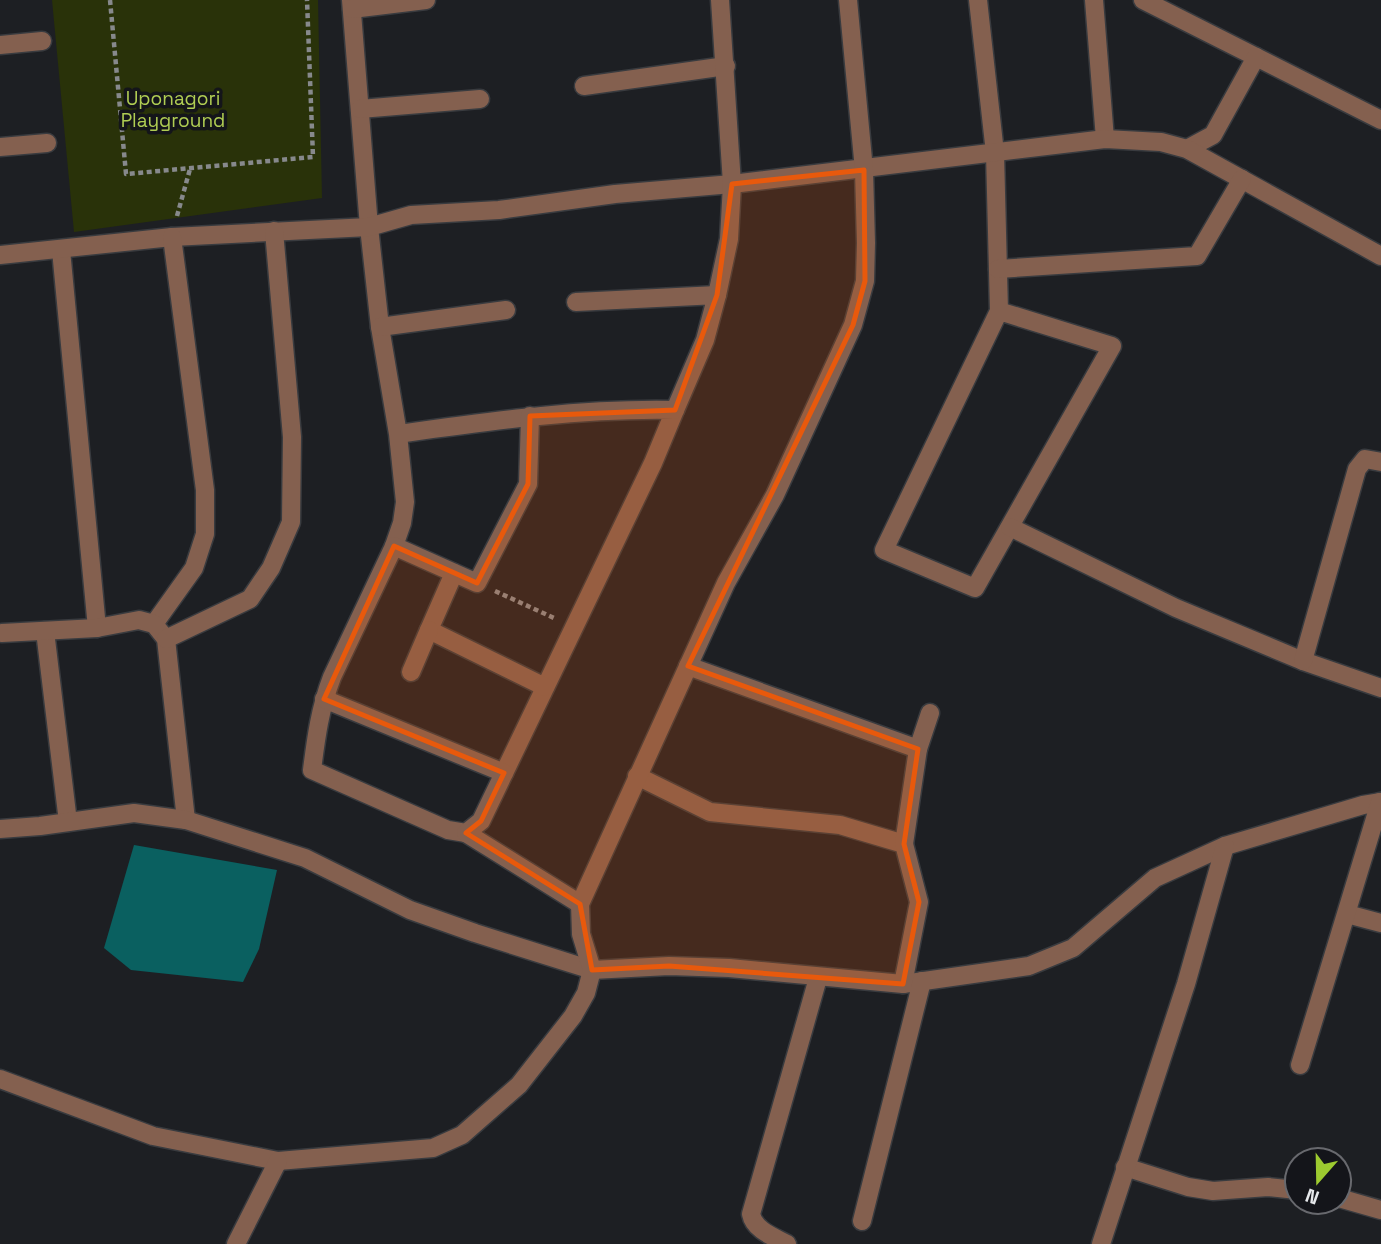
<svg xmlns="http://www.w3.org/2000/svg" width="1381" height="1244" viewBox="0 0 1381 1244" font-family="'Space Grotesk',sans-serif">
<rect width="100%" height="100%" fill="#1d1f23"/>
<polygon fill="#293209" points="52,0 318,0 322,198 74,232"/>
<polygon fill="#0a6060" points="134,845 277,870 259,949 243,982 131,970 104,948"/>
<g fill="none" stroke-linecap="round" stroke-linejoin="round">
<defs>
<g id="minor">
<path d="M351,0L369,227L380,327L398,434L405,502L402,523L394,546L332,677C320,708 316,738 312,770L448,830L466,833L481,821L653,463L675,410C582,408 491,421 398,434"/>
<polyline points="978,0 995,153 999,311 1112,346 975,588 884,550 999,311"/>
<polyline points="1094,0 1105,139"/>
<polyline points="1143,0 1381,120"/>
<polyline points="352,9 426,0"/>
<polyline points="0,45 42,41"/>
<polyline points="584,86 726,66"/>
<polyline points="360,109 480,99"/>
<polyline points="0,147 47,143"/>
<polyline points="1187,149 1213,135 1256,57"/>
<polyline points="61,250 97,628"/>
<polyline points="0,255 172,237 369,227 411,215 499,210 615,194 732,184 1105,139 1161,142 1187,149 1381,256"/>
<polyline points="998,269 1197,256 1242,179"/>
<polyline points="717,295 729,239 732,184 720,0"/>
<polyline points="576,302 717,295 705,340 675,410"/>
<polyline points="380,327 506,310"/>
<polyline points="1010,527 1176,608 1303,661 1381,688"/>
<polyline points="394,546 477,583 528,484 530,416"/>
<polyline points="454,573 429,630 545,687"/>
<polyline points="154,624 194,568 205,534 205,490 172,237"/>
<polyline points="45,631 68,822"/>
<polyline points="2,633 97,628 139,620 154,624 166,639 186,820"/>
<polyline points="166,639 250,599 271,568 291,522 292,437 274,231"/>
<polyline points="1303,661 1357,469 1365,459 1381,462"/>
<polyline points="688,666 918,749"/>
<polyline points="411,672 429,630"/>
<polyline points="324,699 504,773"/>
<polyline points="637,776 710,812 840,825 904,844 919,902 903,984"/>
<polyline points="0,829 40,826 134,813 186,820 305,858 410,910 475,933 592,970 669,966 729,968 903,984 1029,966 1073,948 1155,878 1225,846 1363,805 1381,802"/>
<polyline points="466,833 580,904"/>
<polyline points="904,844 918,749 930,713"/>
<polyline points="1347,914 1381,923"/>
<polyline points="1300,1065 1380,802"/>
<polyline points="0,1079 153,1136 278,1161 433,1148 462,1135 519,1085 573,1016 586,993 592,970 581,934 580,904 726,583 775,495 853,325 865,281 866,243 864,170 848,0"/>
<polyline points="1125,1167 1188,1187 1213,1191 1268,1187 1297,1190"/>
<polyline points="1339,1198 1381,1210"/>
<polyline points="862,1221 922,981"/>
<polyline points="236,1244 278,1161"/>
<path d="M787,1244C774,1237 754,1230 751,1214L818,978"/>
<polyline points="1101,1244 1186,984 1225,846"/>
</g>
</defs>
<use href="#minor" stroke="#393b3f" stroke-width="21"/>
<g stroke="#87898c" stroke-width="4.5" stroke-dasharray="5 3.5" stroke-linecap="butt">
<polyline points="110,0 126,174 313,157 307,0"/>
<polyline points="177,216 190,169"/>
<polyline points="495,591 554,618"/>
</g>
<use href="#minor" stroke="#84604f" stroke-width="18"/>
</g>
<path fill="#e8590c" fill-opacity="0.2" stroke="#e8590c" stroke-width="5" stroke-linejoin="round" d="M864,170L865,281L853,325L688,666L918,749L904,844L919,902L903,984L669,966L592,970L580,904L466,833L481,821L504,773L324,699L394,546L477,583L528,484L530,416L675,410L717,295L732,184Z"/>
<g text-anchor="middle" dominant-baseline="central" stroke-width="7" stroke-linejoin="round" paint-order="stroke">
<g font-size="19" fill="#b0cd53" stroke="#14151a">
<text x="173" y="98">Uponagori<tspan x="173" dy="22">Playground</tspan></text>
</g>
</g>
<g transform="translate(1318 1181) rotate(200)"><circle r="33" fill="#14151a" stroke="#68696e" stroke-width="2"/>
<path d="M0-5L12 26L0 18L-12 26Z" fill="#9dca30"/>
<text y="-10" font-size="19" font-weight="bold" text-anchor="middle" fill="#e6e8eb">N</text>
</g>
</svg>
